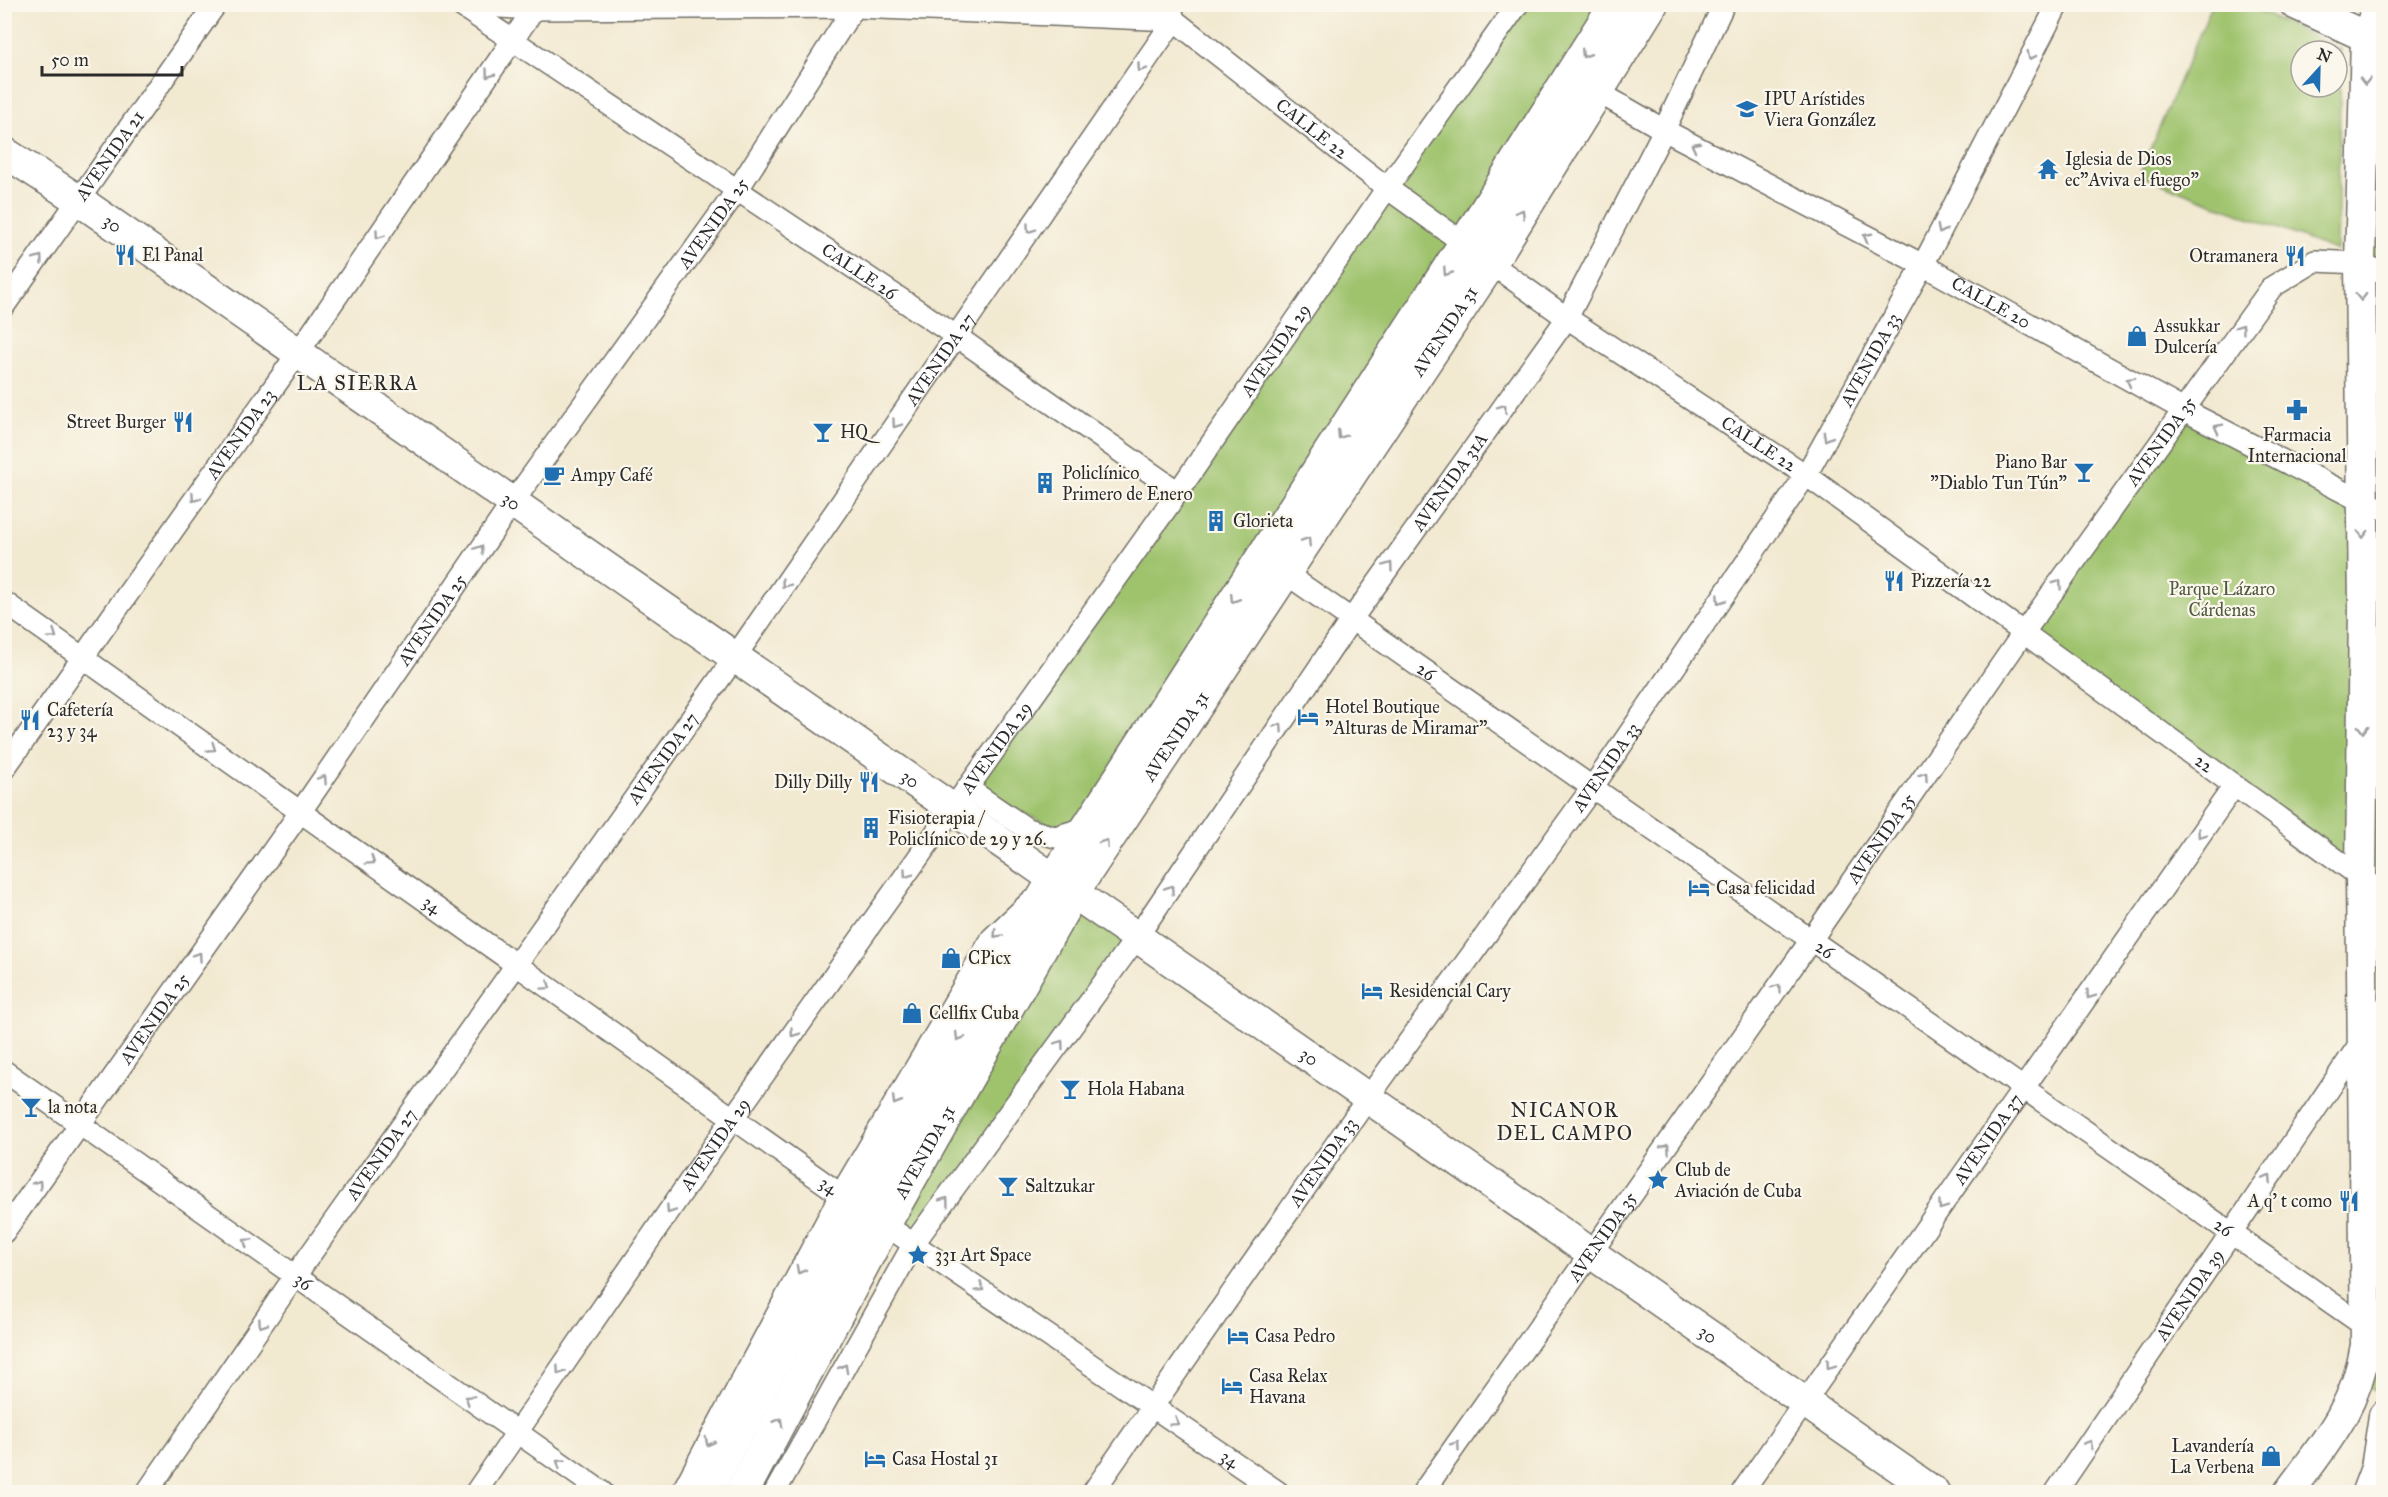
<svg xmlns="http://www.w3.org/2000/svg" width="2388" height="1497" viewBox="0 0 2388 1497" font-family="'IM FELL Great Primer',serif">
<rect width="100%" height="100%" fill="#fbf7ec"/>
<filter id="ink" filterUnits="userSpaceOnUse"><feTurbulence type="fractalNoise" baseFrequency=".0167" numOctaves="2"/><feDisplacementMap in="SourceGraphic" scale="12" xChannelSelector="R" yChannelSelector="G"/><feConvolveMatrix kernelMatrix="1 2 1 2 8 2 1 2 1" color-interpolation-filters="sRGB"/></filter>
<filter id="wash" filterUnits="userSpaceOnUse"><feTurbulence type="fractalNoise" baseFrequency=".008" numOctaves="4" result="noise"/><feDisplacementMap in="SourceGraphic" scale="24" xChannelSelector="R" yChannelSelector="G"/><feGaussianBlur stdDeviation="1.35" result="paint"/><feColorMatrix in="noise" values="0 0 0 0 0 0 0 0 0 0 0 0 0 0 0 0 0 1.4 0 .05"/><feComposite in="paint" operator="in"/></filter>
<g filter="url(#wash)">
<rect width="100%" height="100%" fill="#f2e9d1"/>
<g fill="#9fc36d" stroke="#65774c" stroke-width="1.5" fill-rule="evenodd">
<polygon points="1518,5 1616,5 1088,827 1048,824 967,788"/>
<path d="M2212,5H2247L2341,50L2337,251L2139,175ZM2301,51H2337V87H2301Z"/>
<polygon points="2383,5 2383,890 2024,632 2182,409 2362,502 2360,263"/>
<polygon points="1073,891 1137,937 917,1239 884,1224"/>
<polygon points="2383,1015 2383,1394 2358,1385 2366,1040"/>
</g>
</g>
<g filter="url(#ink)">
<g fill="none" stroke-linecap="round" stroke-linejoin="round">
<defs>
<g id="street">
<path id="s1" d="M1170,4L1174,20L1387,188L1465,244"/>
<path id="s2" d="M460,5L956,336L1178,492"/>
<polyline points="461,5 534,9 856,7 1174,20"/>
<path id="s3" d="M1598,92L1664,130L1923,265L2182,409L2363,502L2384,509"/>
<path id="s4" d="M1490,263L1567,318L1806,475L2384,894"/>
<path id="s5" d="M4,306L216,4"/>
<path id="s6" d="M1285,573L2366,1327"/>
<path id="s7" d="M4,602L857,1206"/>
<path id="s8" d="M4,769L298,353L534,9"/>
<polyline points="967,788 1027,829 1055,837 1088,827"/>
<path id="s9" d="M4,1071L602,1492"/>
<path id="s10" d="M884,1224L1278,1492"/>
<path id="s11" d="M4,1232L301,811L513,502L738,189L856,4"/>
<path id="s12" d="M147,1492L295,1276L735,657L1174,20"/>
<path id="s13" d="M476,1492L733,1118L1178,492L1387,188L1518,4"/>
<polyline points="682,1492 841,1194 992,938 1030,902"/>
<path id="s14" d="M775,1492L914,1243L1137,937L1351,620L1567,318L1664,130L1724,4"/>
<path id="s15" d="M1093,1492L1368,1098L1592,788L1806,475L1923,265L2058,4"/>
<path id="s16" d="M1423,1492L1811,940L2024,632L2272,287L2315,261L2360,263L2384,273"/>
<path id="s17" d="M1742,1492L2234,786"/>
<path id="s18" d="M2056,1492L2384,1008"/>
</g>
<g id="secondary">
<polyline points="2295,4 2384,45"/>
<path id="s19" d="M4,152L80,201L1934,1492"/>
<path d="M2289,1492C2326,1442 2356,1408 2366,1345L2361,876L2364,604L2360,263L2366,38L2379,4"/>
<polyline points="2367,1492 2376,1468 2384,1416"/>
</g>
<g id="primary">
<polyline points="705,1492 857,1206 1055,879 1465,244 1616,4"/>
<path id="s20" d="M742,1492L884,1224L1073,891L1490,263L1651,4"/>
</g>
</defs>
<use href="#street" stroke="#716e65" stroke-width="24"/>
<use href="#secondary" stroke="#716e65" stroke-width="33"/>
<use href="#primary" stroke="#716e65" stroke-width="36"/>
<use href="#street" stroke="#fff" stroke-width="21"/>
<use href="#secondary" stroke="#fff" stroke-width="30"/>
<use href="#primary" stroke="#fff" stroke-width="33"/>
</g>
<defs><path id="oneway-chevron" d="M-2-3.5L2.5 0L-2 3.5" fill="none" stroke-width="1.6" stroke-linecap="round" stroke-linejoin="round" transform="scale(1.5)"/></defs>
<g stroke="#a0a0a0">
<use href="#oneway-chevron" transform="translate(1585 54) rotate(122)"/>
<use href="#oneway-chevron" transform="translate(2031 56) rotate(117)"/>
<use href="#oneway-chevron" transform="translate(1141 68) rotate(125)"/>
<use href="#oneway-chevron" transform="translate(489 74) rotate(125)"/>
<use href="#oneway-chevron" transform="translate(2365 81) rotate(91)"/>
<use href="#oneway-chevron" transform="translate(1695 146) rotate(-152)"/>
<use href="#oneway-chevron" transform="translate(1521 213) rotate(-58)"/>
<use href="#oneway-chevron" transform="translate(1030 229) rotate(125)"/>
<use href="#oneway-chevron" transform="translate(1941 230) rotate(117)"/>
<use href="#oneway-chevron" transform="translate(379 235) rotate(125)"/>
<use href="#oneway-chevron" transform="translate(1867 237) rotate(-152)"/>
<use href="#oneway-chevron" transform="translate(39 259) rotate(-54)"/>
<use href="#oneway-chevron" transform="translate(1447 272) rotate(123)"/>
<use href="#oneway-chevron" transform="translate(2361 297) rotate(89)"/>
<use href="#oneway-chevron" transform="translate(2241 328) rotate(-54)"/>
<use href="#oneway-chevron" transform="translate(2130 381) rotate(-151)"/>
<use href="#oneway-chevron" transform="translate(1503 408) rotate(-54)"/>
<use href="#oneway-chevron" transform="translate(896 424) rotate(125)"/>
<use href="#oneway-chevron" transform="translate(2218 428) rotate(-153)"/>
<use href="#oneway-chevron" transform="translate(1341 435) rotate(123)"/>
<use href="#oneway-chevron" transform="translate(1827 437) rotate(119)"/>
<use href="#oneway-chevron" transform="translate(195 498) rotate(125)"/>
<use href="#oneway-chevron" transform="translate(2363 534) rotate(89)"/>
<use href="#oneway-chevron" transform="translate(1307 541) rotate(-57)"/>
<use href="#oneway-chevron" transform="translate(480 549) rotate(-56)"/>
<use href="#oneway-chevron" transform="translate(1389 566) rotate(-54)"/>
<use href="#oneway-chevron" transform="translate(785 584) rotate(125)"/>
<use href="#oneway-chevron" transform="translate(2058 584) rotate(-55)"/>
<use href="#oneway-chevron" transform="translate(1234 599) rotate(122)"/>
<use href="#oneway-chevron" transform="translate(1720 600) rotate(124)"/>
<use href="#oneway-chevron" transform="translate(53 635) rotate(34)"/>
<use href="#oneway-chevron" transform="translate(1279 727) rotate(-56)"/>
<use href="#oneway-chevron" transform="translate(2363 729) rotate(91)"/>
<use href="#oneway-chevron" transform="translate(212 748) rotate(35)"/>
<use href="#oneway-chevron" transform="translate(1924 776) rotate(-55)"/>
<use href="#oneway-chevron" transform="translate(323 779) rotate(-56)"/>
<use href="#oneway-chevron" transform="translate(2201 834) rotate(125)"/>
<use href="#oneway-chevron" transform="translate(1105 843) rotate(-56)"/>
<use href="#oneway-chevron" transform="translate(371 861) rotate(35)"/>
<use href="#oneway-chevron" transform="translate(907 874) rotate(125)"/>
<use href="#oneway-chevron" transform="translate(1170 889) rotate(-56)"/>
<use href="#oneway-chevron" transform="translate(997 934) rotate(133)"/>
<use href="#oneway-chevron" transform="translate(198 956) rotate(-55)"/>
<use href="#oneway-chevron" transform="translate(547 986) rotate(35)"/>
<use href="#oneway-chevron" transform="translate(1777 988) rotate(-55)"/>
<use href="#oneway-chevron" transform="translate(2090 995) rotate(125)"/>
<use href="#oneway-chevron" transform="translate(794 1033) rotate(125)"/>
<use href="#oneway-chevron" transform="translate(959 1037) rotate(121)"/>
<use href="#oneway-chevron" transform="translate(1060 1044) rotate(-54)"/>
<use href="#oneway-chevron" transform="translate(896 1101) rotate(121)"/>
<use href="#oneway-chevron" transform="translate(1666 1148) rotate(-55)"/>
<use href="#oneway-chevron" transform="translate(2268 1178) rotate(-56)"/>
<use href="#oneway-chevron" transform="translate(38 1184) rotate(-55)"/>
<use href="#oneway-chevron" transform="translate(945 1201) rotate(-54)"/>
<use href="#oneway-chevron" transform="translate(1942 1206) rotate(125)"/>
<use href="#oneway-chevron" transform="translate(670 1210) rotate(124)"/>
<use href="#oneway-chevron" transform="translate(247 1242) rotate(-145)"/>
<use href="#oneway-chevron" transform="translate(800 1270) rotate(118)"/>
<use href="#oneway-chevron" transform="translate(980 1288) rotate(35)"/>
<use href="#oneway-chevron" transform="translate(262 1324) rotate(124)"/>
<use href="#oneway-chevron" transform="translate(1830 1365) rotate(125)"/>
<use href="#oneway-chevron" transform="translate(844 1368) rotate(-61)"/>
<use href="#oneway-chevron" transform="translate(560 1371) rotate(124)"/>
<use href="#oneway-chevron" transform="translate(469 1399) rotate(-145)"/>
<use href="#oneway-chevron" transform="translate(779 1422) rotate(-62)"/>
<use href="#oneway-chevron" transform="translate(1175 1422) rotate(34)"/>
<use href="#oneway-chevron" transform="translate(709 1442) rotate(118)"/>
<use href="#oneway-chevron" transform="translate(2089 1444) rotate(-56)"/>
<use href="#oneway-chevron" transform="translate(1456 1445) rotate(-55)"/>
<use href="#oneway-chevron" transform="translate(560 1463) rotate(-145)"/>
</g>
</g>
<defs>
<symbol id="school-bare" viewBox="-9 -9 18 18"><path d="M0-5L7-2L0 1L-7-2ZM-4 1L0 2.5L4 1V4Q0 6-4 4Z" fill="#1f6fb2" stroke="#fbf7ec" stroke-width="2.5" paint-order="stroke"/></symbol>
<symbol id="temple-bare" viewBox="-9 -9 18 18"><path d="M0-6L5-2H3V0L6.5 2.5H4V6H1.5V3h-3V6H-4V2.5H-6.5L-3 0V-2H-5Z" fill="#1f6fb2" stroke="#fbf7ec" stroke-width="2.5" paint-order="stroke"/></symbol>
<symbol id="restaurant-bare" viewBox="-9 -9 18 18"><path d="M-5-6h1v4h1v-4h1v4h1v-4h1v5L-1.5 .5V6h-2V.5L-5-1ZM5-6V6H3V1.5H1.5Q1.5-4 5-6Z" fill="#1f6fb2" stroke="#fbf7ec" stroke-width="2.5" paint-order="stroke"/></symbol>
<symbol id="shop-bare" viewBox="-9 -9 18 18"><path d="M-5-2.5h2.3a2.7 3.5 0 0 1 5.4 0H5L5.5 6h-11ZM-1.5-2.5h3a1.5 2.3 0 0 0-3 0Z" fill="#1f6fb2" stroke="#fbf7ec" stroke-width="2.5" paint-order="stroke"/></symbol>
<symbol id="pharmacy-bare" viewBox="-9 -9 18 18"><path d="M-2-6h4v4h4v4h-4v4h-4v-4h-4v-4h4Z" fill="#1f6fb2" stroke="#fbf7ec" stroke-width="2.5" paint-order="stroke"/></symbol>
<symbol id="bar-bare" viewBox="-9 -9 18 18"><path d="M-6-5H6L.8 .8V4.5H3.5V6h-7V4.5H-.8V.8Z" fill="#1f6fb2" stroke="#fbf7ec" stroke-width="2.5" paint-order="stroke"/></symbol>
<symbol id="cafe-bare" viewBox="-9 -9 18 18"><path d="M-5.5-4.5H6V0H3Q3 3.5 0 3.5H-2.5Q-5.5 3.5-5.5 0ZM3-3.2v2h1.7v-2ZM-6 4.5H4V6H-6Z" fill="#1f6fb2" stroke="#fbf7ec" stroke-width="2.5" paint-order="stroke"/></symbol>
<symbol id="building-bare" viewBox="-9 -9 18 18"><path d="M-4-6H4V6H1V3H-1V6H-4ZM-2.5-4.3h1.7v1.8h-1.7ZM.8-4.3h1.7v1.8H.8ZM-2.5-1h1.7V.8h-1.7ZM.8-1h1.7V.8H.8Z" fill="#1f6fb2" stroke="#fbf7ec" stroke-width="2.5" paint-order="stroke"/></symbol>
<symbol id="hotel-bare" viewBox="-9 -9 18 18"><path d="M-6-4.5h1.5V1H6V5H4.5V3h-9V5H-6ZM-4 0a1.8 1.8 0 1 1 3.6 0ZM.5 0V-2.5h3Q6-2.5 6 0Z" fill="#1f6fb2" stroke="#fbf7ec" stroke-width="2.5" paint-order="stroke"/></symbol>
<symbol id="sight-bare" viewBox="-9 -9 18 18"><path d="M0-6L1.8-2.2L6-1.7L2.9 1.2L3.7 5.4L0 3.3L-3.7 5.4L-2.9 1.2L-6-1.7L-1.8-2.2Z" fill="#1f6fb2" stroke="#fbf7ec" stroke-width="2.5" paint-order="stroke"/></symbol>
</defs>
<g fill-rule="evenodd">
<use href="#school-bare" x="1732" y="94" width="30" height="30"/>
<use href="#temple-bare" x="2033" y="154" width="30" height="30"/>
<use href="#restaurant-bare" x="110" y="240" width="30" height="30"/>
<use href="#restaurant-bare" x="2280" y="241" width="30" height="30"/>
<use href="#shop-bare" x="2122" y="321" width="30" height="30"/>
<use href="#pharmacy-bare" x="2282" y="395" width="30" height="30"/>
<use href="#restaurant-bare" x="168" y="407" width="30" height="30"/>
<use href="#bar-bare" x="808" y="417" width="30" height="30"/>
<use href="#bar-bare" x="2069" y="457" width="30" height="30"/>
<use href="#cafe-bare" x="539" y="460" width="30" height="30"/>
<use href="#building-bare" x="1030" y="468" width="30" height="30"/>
<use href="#building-bare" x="1201" y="506" width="30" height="30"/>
<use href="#restaurant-bare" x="1879" y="566" width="30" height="30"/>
<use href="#hotel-bare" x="1293" y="702" width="30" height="30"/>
<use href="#restaurant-bare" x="15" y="705" width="30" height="30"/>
<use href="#restaurant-bare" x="854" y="767" width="30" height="30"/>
<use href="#building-bare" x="856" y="813" width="30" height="30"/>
<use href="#hotel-bare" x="1684" y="873" width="30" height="30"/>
<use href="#shop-bare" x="936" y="943" width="30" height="30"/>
<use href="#hotel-bare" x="1357" y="976" width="30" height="30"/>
<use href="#shop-bare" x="897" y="998" width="30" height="30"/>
<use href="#bar-bare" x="1055" y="1074" width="30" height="30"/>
<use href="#bar-bare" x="16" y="1092" width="30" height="30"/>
<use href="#sight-bare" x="1643" y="1165" width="30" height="30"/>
<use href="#bar-bare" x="993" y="1171" width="30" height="30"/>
<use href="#restaurant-bare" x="2334" y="1186" width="30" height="30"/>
<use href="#sight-bare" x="903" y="1240" width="30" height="30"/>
<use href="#hotel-bare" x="1223" y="1321" width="30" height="30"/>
<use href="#hotel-bare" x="1217" y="1371" width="30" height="30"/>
<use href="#shop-bare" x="2256" y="1441" width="30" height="30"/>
<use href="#hotel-bare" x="860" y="1444" width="30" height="30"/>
</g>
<g text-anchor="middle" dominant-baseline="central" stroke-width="4.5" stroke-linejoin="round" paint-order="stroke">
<g font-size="18" fill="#2b2b2b" stroke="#fbf7ec" text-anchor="start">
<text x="1764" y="99">IPU Arístides<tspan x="1764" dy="21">Viera González</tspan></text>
<text x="2065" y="159">Iglesia de Dios<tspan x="2065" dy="21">ec"Aviva el fuego"</tspan></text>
<text x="142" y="255">El Panal</text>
<text x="2278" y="256" text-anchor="end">Otramanera</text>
<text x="2154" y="326">Assukkar<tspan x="2154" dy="21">Dulcería</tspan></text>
<text x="166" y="422" text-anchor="end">Street Burger</text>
<text x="840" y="432">HQ</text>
<text x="2297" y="435" text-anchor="middle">Farmacia<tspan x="2297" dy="21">Internacional</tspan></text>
<text x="2067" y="462" text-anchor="end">Piano Bar<tspan x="2067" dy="21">"Diablo Tun Tún"</tspan></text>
<text x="1062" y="473">Policlínico<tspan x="1062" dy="21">Primero de Enero</tspan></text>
<text x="571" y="475">Ampy Café</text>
<text x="1233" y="521">Glorieta</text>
<text x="1911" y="581">Pizzería 22</text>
<text x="1325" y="707">Hotel Boutique<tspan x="1325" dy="21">"Alturas de Miramar"</tspan></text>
<text x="47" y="710">Cafetería<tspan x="47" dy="21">23 y 34</tspan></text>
<text x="852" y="782" text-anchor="end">Dilly Dilly</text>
<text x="888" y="818">Fisioterapia /<tspan x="888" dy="21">Policlínico de 29 y 26.</tspan></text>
<text x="1716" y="888">Casa felicidad</text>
<text x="968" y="958">CPicx</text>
<text x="1389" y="991">Residencial Cary</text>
<text x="929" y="1013">Cellfix Cuba</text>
<text x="1087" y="1089">Hola Habana</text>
<text x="48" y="1107">la nota</text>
<text x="1675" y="1170">Club de<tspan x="1675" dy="21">Aviación de Cuba</tspan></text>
<text x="1025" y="1186">Saltzukar</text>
<text x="2332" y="1201" text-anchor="end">A q' t como</text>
<text x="935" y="1255">331 Art Space</text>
<text x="1255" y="1336">Casa Pedro</text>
<text x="1249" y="1376">Casa Relax<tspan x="1249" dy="21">Havana</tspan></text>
<text x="2254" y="1446" text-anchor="end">Lavandería<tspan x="2254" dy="21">La Verbena</tspan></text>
<text x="892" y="1459">Casa Hostal 31</text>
</g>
<g font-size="18" fill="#2b2b2b" stroke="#fbf7ec">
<text stroke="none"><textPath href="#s1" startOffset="192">CALLE 22</textPath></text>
<text stroke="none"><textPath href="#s5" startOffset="184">AVENIDA 21</textPath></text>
<text stroke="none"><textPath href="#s11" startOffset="1233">AVENIDA 25</textPath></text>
<text stroke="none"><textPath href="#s19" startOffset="130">30</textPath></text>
<text stroke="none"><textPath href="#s2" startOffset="480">CALLE 26</textPath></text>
<text stroke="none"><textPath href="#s3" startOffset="446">CALLE 20</textPath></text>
<text stroke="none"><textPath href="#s20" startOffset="1358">AVENIDA 31</textPath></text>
<text stroke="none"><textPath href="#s13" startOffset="1394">AVENIDA 29</textPath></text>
<text stroke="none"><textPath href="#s12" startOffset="1383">AVENIDA 27</textPath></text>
<text stroke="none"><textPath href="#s15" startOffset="1374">AVENIDA 33</textPath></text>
<text stroke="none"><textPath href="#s8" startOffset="410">AVENIDA 23</textPath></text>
<text stroke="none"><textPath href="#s16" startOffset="1284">AVENIDA 35</textPath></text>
<text stroke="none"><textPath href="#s4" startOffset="324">CALLE 22</textPath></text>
<text stroke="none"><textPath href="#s14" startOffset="1216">AVENIDA 31A</textPath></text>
<text stroke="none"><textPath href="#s19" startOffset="616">30</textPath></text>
<text stroke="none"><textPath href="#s11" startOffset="747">AVENIDA 25</textPath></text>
<text stroke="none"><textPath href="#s6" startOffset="172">26</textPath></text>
<text stroke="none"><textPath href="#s20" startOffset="872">AVENIDA 31</textPath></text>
<text stroke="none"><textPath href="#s13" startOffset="908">AVENIDA 29</textPath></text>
<text stroke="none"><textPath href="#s12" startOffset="897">AVENIDA 27</textPath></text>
<text stroke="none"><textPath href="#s4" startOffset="872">22</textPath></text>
<text stroke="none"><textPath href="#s15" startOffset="888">AVENIDA 33</textPath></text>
<text stroke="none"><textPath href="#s19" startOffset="1102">30</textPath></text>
<text stroke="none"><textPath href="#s16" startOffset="798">AVENIDA 35</textPath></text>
<text stroke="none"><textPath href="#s7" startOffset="524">34</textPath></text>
<text stroke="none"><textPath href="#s6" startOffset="658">26</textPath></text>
<text stroke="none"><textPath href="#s11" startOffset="261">AVENIDA 25</textPath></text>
<text stroke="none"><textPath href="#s19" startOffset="1588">30</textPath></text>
<text stroke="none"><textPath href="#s17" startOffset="430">AVENIDA 37</textPath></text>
<text stroke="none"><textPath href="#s13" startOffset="422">AVENIDA 29</textPath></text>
<text stroke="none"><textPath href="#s20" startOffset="386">AVENIDA 31</textPath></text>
<text stroke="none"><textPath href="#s12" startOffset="411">AVENIDA 27</textPath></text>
<text stroke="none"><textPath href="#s15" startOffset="402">AVENIDA 33</textPath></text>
<text stroke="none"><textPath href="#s7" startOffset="1010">34</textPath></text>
<text stroke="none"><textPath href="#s6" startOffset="1144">26</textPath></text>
<text stroke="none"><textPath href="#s16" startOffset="312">AVENIDA 35</textPath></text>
<text stroke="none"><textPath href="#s9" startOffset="366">36</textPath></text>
<text stroke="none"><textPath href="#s18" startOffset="238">AVENIDA 39</textPath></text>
<text stroke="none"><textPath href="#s19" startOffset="2074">30</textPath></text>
<text stroke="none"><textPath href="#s10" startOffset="418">34</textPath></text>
</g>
<g font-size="18" fill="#4e593f" stroke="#fbf7ec">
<text x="2222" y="589">Parque Lázaro<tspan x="2222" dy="21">Cárdenas</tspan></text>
</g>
<g font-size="20" letter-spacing="1.5" fill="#2b2b2b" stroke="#fbf7ec">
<text x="358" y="383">LA SIERRA</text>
<text x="1565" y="1110">NICANOR<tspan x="1565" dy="23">DEL CAMPO</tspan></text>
</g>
</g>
<rect width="2388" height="1497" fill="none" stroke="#fbf7ec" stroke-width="24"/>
<g transform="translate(2319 69) rotate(22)"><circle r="28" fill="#fbf7ec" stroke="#a8a59f" stroke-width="1.5"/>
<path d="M0-4.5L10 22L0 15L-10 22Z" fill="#1f6fb2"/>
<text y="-9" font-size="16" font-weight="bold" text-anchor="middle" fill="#2b2b2b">N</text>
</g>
<path d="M42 66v9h140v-9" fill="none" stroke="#2b2b2b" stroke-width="3"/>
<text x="51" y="66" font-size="18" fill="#2b2b2b" stroke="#fbf7ec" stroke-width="4.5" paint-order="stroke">50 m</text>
</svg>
